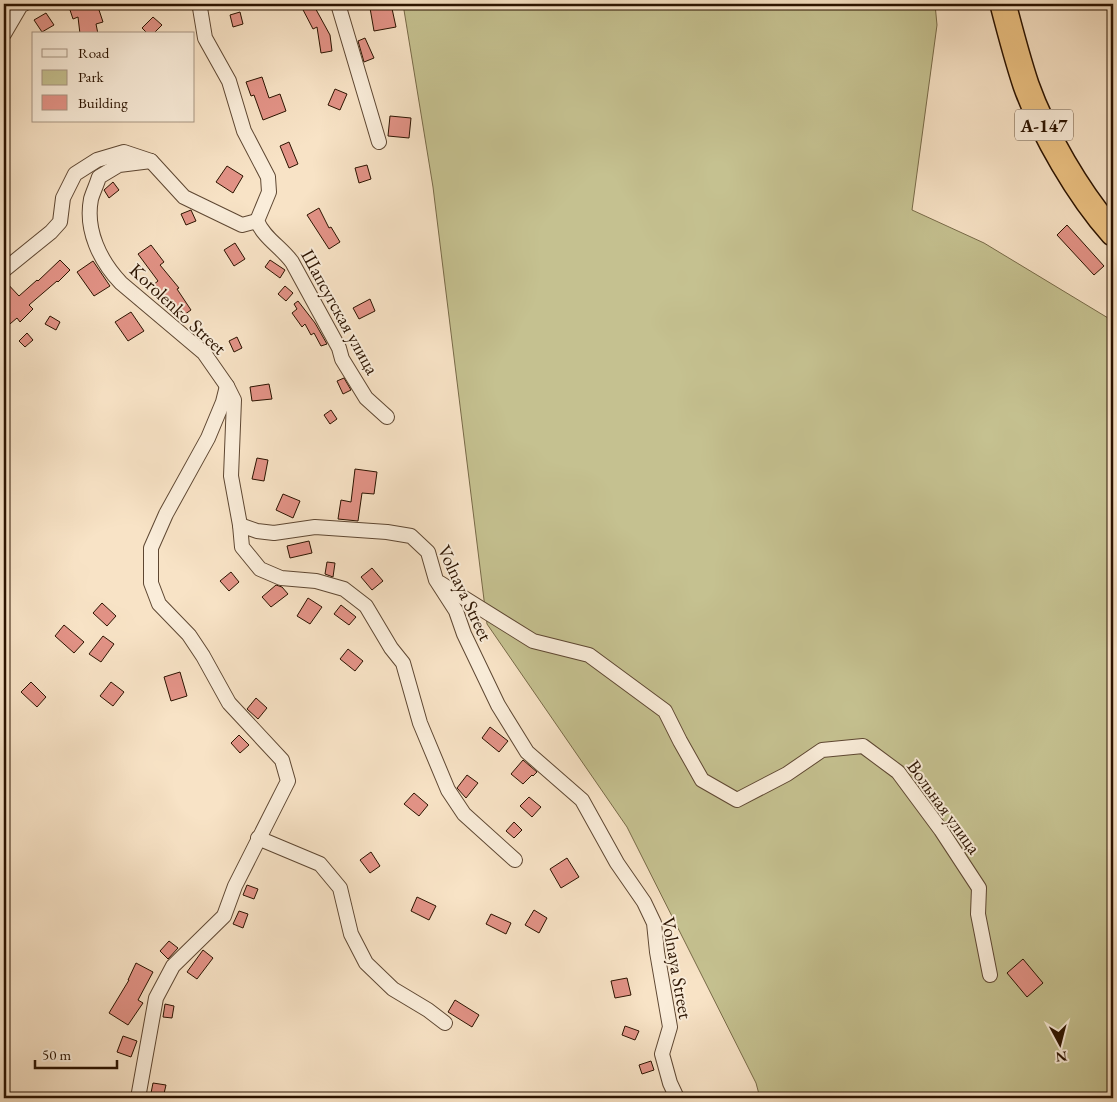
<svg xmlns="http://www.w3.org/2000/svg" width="1117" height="1102" viewBox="0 0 1117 1102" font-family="'EB Garamond',serif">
<rect width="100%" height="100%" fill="#f8e3c6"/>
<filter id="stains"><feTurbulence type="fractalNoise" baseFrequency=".004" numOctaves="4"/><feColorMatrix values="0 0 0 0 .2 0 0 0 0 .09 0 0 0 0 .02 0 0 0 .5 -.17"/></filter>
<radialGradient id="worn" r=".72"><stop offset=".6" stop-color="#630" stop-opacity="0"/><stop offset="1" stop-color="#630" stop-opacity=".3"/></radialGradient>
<polygon fill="#c5c190" stroke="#786a48" points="403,4 935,4 937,25 912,210 984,243 1113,321 1113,1098 760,1098 756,1083 627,827 487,624 433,187"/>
<g fill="#e39387" stroke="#2b1300">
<polygon points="80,4 97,4 103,22 96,24 98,34 80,34 78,17 73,19 69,7"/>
<polygon points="300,4 313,4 330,35 332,51 321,53 317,27 313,29"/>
<polygon points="391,4 396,27 374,31 370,8"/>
<polygon points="240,12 243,24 233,27 230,15"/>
<polygon points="46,13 54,25 42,32 34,20"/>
<polygon points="153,17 162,25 153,34 148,34 142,28"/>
<polygon points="365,38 374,58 364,62 358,41"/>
<polygon points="262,77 269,98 280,94 286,111 263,120 254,95 251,96 246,82"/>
<polygon points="335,89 347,94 340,110 328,105"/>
<polygon points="390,116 411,118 409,138 388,136"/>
<polygon points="289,142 298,164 289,168 280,146"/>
<polygon points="367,165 371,179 359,183 355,168"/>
<polygon points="227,166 243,176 233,193 216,182"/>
<polygon points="113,182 119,190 109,198 104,190"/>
<polygon points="319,208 329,228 331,227 340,242 329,249 307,215"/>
<polygon points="191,210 196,221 186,225 181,214"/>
<polygon points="1067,225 1104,266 1094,275 1057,235"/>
<polygon points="235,243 245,259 234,266 224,250"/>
<polygon points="151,245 164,262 160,265 179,288 177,289 191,310 181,317 167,297 164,300 153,285 158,281 138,254"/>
<polygon points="60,260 70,270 58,282 57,281 29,305 33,309 20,322 17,318 4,329 4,280 19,296 37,280 38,281"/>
<polygon points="270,260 285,270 280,278 265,267"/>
<polygon points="93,261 110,286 94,296 77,272"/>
<polygon points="285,286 293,293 286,301 278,294"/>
<polygon points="370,299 375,311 359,319 353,308"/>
<polygon points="298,301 315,323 327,344 321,346 314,333 311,335 305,324 302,327 292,313 297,309 294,304"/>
<polygon points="131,312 144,331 128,341 115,322"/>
<polygon points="50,316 60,322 56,330 45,324"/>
<polygon points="27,333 33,340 25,347 19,341"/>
<polygon points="237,337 242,348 234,352 229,341"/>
<polygon points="344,378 351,390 343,394 337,381"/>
<polygon points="269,384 272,399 252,401 250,387"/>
<polygon points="331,410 337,419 330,424 324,415"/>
<polygon points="257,458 268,460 264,481 252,479"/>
<polygon points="355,469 377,472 374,494 362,493 358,521 338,519 341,500 351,502"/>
<polygon points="283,494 300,501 293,518 276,510"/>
<polygon points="309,541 312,553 290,558 287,546"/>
<polygon points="327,562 335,563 333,577 325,574"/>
<polygon points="372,568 383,581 372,590 361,577"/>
<polygon points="231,572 239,582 229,591 220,581"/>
<polygon points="276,585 282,587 288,594 271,607 262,597"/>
<polygon points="308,598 322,607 310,624 297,616"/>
<polygon points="102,603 116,616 107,626 93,613"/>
<polygon points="341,605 356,617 349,625 334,614"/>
<polygon points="64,625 84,642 74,653 55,636"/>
<polygon points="103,636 114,644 101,662 89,654"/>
<polygon points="348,649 363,661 355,671 340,659"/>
<polygon points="180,672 187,696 171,701 164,677"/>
<polygon points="31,682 46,697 37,707 21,692"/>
<polygon points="111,682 124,692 113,706 100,696"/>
<polygon points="256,698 267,708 258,719 247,709"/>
<polygon points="490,727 508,741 499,752 482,738"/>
<polygon points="239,735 249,745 240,753 231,743"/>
<polygon points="523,760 537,772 533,776 532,775 523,784 511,774"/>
<polygon points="467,775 478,783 466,798 457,788"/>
<polygon points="414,793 428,805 419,816 404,804"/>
<polygon points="529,797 541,807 532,817 520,806"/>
<polygon points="514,822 522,830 514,838 506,831"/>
<polygon points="371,852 380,866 370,873 360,860"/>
<polygon points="567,858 579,877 561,888 550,869"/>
<polygon points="247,885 258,889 254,899 243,895"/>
<polygon points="417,897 436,906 429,920 411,911"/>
<polygon points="534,910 547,918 539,933 525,925"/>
<polygon points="239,911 248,914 243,928 233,924"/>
<polygon points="491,914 511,923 506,934 486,924"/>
<polygon points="169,941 178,948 168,959 160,951"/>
<polygon points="203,950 213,958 197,979 187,972"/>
<polygon points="1023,959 1043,983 1027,997 1007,973"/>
<polygon points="136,963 153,972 138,1000 143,1003 128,1025 109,1013 129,980 128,980"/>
<polygon points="627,978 631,995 615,998 611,981"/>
<polygon points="455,1000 479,1015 472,1027 448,1012"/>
<polygon points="165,1004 174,1006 172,1018 163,1017"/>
<polygon points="625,1026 639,1031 635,1040 622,1035"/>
<polygon points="123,1036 137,1041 131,1057 117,1052"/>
<polygon points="651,1061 654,1070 642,1074 639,1065"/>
<polygon points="153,1083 166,1085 163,1098 150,1098"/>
</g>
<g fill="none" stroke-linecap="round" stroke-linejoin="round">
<defs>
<g id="street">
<path d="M202,4L200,8L205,38L229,81L244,131L268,177L269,192L257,221C264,238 281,247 292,262L339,348L342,359L366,398L387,417"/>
<polyline points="338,4 379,142"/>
<polyline points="4,34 21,5 24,4"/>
<path d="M151,161L119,165L99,177C97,184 93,192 91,199C85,230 100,261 121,283L204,353L227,386L234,400L231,476L240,525L242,547L260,569L281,578L316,581L344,589L366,606L391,648L403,663L420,723L448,790L464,814L515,860"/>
<polyline points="4,270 51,232 60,222 63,198 75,174 97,160 124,152 151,161 184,197 242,225 257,221"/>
<polyline points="240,525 257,531 274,533 315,527 387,532 411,536 428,552 436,580 456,611 464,634 498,705 527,752 582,800 617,863 644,902 654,923 657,952 670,1027 662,1054 670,1083 677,1098"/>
<polyline points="440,583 533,641 589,655 665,711 680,741 702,780 737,800 787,774 822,750 863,746 898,772 941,830 979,888 978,914 990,975"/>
<polyline points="258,838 320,864 340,888 351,934 366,963 393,989 428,1010 445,1023"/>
<polyline points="138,1098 156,998 173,966 224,916 235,886 288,781 282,760 229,703 203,656 189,635 159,604 151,583 151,548 166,514 208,438 223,402 227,386"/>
</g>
<path id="highway" d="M1003,4C1010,31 1017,58 1026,85C1043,133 1079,195 1113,233"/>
</defs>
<use href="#street" stroke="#5e4732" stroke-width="16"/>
<use href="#highway" stroke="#2b1300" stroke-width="28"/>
<use href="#street" stroke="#faedda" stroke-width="14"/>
<use href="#highway" stroke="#ecc283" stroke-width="25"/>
</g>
<g text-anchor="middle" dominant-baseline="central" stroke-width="4" stroke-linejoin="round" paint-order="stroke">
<rect fill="#faedda" stroke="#695441" stroke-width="1" x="1015" y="109.5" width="58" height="31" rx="4"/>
<g font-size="18" font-weight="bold" fill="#2b1300">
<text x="1044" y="125">А-147</text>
</g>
<g font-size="19" fill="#2b1300" stroke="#faedda">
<text transform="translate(178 309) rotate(43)">Korolenko Street</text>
<text transform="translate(340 312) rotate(61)">Шапсугская улица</text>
<text transform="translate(465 593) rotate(65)">Volnaya Street</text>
<text transform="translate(944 807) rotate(54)">Вольная улица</text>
<text transform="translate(677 968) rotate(80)">Volnaya Street</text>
</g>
</g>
<rect width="1117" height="1102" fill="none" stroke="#f8e3c6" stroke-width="20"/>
<rect x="5" y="5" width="1107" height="1092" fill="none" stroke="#2b1300" stroke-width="2.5"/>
<rect x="10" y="10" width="1097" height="1082" fill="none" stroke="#2b1300"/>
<rect x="32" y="32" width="162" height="90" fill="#faedda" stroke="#a79683"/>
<rect x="42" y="49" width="25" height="8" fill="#faedda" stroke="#a79683"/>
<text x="78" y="58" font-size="15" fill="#2b1300">Road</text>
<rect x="42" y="70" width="25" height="15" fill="#c5c190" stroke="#a79683"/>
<text x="78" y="82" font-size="15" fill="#2b1300">Park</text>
<rect x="42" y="95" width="25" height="15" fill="#e39387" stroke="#a79683"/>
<text x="78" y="108" font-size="15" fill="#2b1300">Building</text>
<g transform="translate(1060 1044) rotate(173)" stroke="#faedda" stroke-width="4" paint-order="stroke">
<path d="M0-4L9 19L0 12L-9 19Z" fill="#2b1300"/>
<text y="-8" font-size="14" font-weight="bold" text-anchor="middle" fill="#2b1300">N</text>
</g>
<path d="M35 1060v8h82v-8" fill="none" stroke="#2b1300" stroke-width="2.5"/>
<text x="42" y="1060" font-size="15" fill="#2b1300" stroke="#faedda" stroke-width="4" paint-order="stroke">50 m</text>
<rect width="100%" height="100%" filter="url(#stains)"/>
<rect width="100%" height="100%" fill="url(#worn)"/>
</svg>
